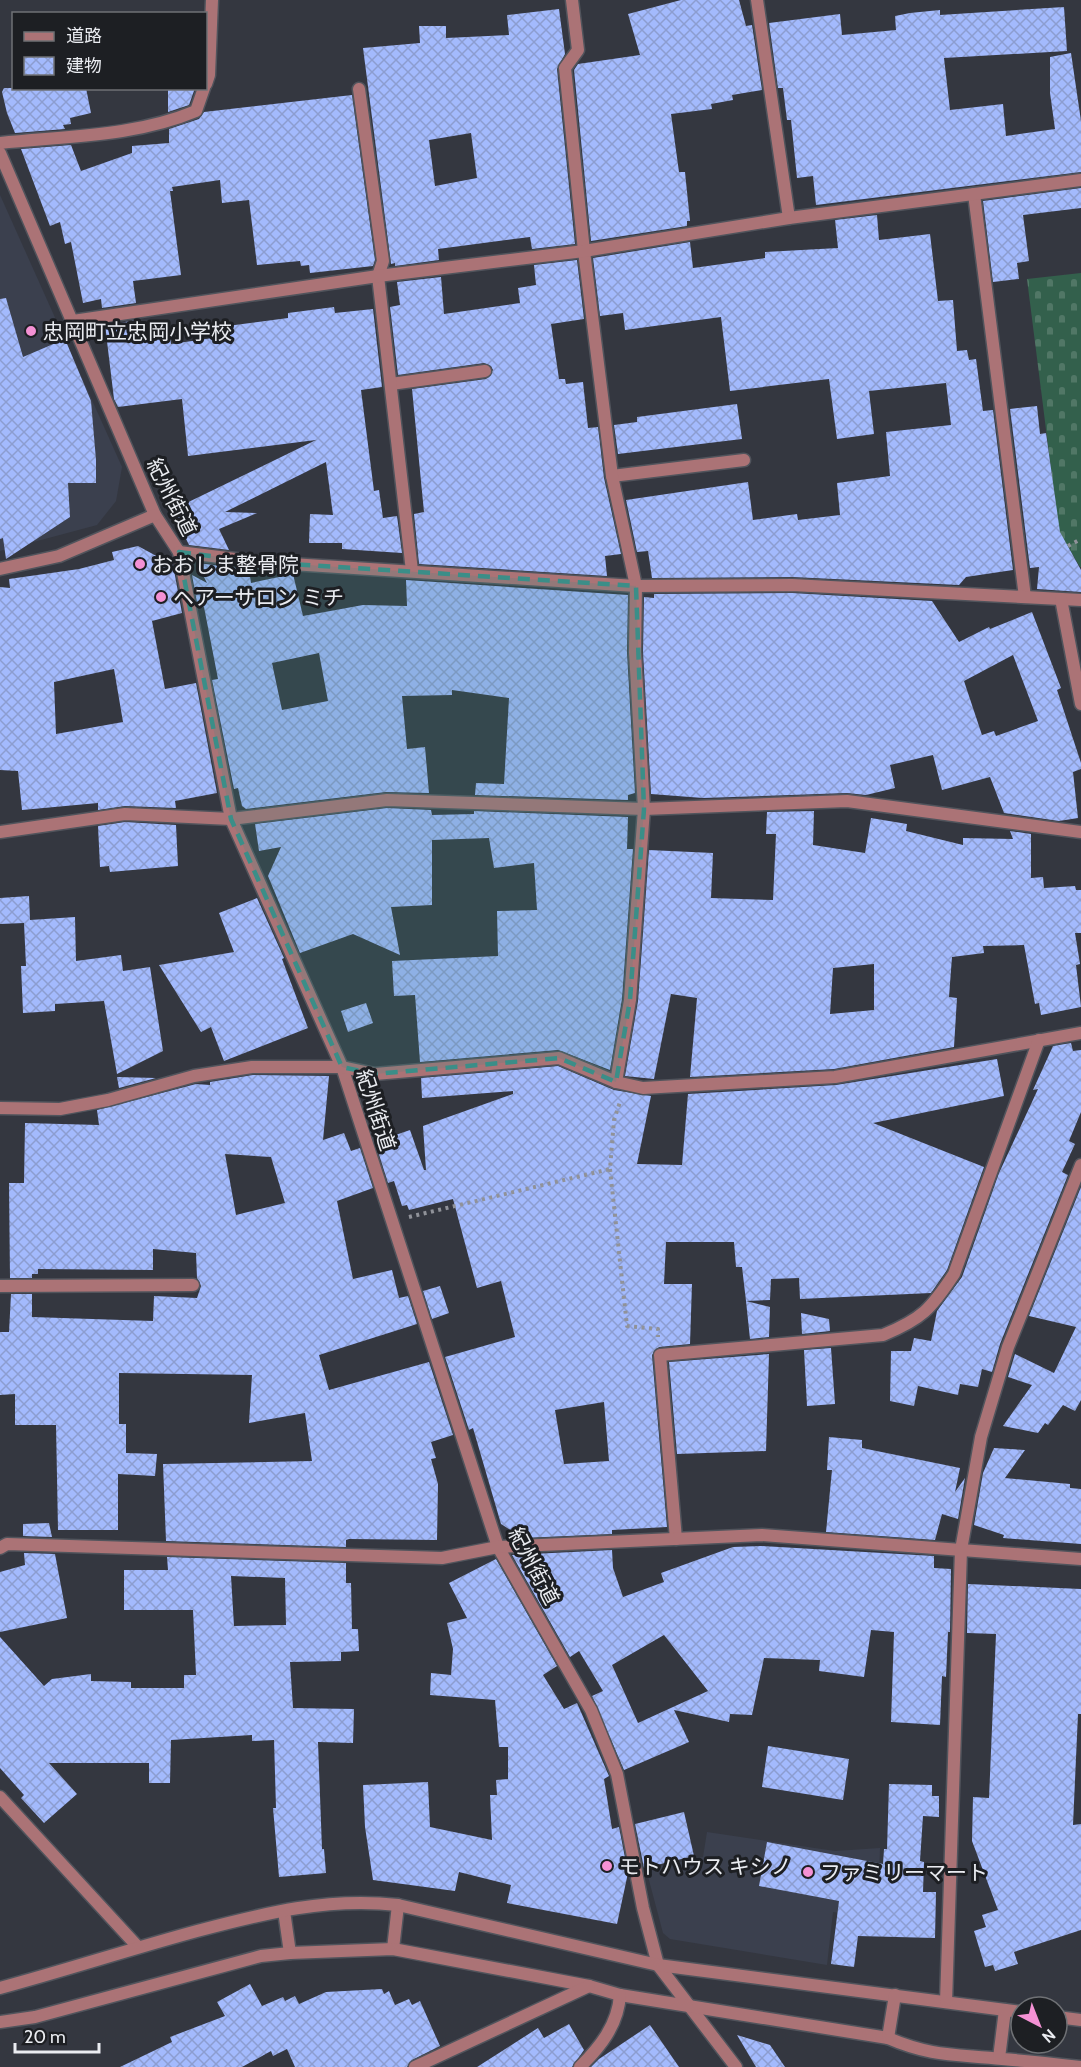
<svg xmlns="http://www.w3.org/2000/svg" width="1081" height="2067" font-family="Cabin,'Noto Sans JP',sans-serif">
<defs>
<pattern id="cemetery-stones" width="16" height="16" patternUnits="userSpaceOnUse" patternTransform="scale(1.5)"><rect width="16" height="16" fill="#33604c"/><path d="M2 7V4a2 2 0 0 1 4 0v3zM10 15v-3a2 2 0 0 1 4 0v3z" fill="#517766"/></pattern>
<pattern id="building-cross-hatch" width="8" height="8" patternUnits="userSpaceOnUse" patternTransform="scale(1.5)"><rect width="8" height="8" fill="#a3bafd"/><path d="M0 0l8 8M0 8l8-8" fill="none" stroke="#8c9dd0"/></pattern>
</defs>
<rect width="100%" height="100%" fill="#343740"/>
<g fill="#3b404e">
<path d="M0 195 122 467 116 501 97 525 0 551Z"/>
<path d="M707 1832 835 1851 880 1848 878 1899 864 1916 833 1912 827 1965 670 1939 663 1933 646 1869 703 1857Z"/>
</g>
<path fill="url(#cemetery-stones)" d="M1081 273V567H1080L1059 532 1027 279Z"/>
<g fill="url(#building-cross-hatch)" fill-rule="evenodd">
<path d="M681 0H739L746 26 752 25 762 90 732 95 733 100 711 104 712 109 671 114 679 172H685L690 221H687V226L591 241 574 70 578 64 640 55 628 14Z"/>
<path d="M1064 7 1067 51 944 58 950 110 1003 104 1006 136 1055 129 1050 93V57L1071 53 1081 121V172L816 205 813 176 797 178 791 120H787L783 88H778L769 23 840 14 842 35 896 30 895 16 910 13 940 10V15Z"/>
<path d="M559 9 565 54 557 69 575 244 532 249 530 237 438 249 439 260 395 266V263L391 264 363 48 420 43 419 26H446V38L509 35 507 15ZM471 133 477 178 435 186 429 140Z"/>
<path d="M4 88H86L91 113 70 118 71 124 63 125 65 129 15 133 7 113 2 92Z"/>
<path d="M168 88H195L189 105 168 112Z"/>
<path d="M352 95 375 260 373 266 310 273 309 265 301 266 300 261 257 265 249 200 222 203 220 180 172 187 173 191H170L181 275 133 281 136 303 102 308 101 299 83 303 71 242 65 244 60 222 50 226 21 149 71 145 81 171 132 153V146L169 143V129L199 119 204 112Z"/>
<path d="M1081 188V208L1023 215 1029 261 1017 263 1019 279 993 282 983 201Z"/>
<path d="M877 215 879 240 930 234 938 301 953 300 957 351 967 350 969 360 976 359 983 411 993 410 1013 570 966 577 959 585 792 577 652 578 648 551 637 552 626 500 748 482 753 520 797 514 798 520 840 515 837 483 890 476 886 432 951 425 946 383 869 391 874 434 837 439 829 379 730 391 721 317 625 330 623 313 600 316 593 258 690 242 693 268 765 258V252L838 248 835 220Z"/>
<path d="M577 260 584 319 551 324 559 379H565L566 384 583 382 588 428 598 427 604 478 621 554 605 556 607 576 419 564 414 514 424 512 412 389 486 379 493 370 491 366 484 363 398 375 390 307 400 305 397 282 441 277 444 314 520 303 518 288 536 285 534 265Z"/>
<path d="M6 298 23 357 65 339 91 401 96 460V483H68L70 517 6 559 3 538 0 539V299Z"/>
<path d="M334 307 335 313 373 309 382 387 361 390 374 491 379 490 383 518 397 516 402 553 342 549V543H309L310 514 333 515 326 462 225 512 257 513 219 529 229 550 189 545 172 510 316 440 188 456 182 399 118 407 114 399 105 325 138 320 141 341 170 337 171 344 213 338 212 328 288 318V313Z"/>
<path d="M737 404 742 439 618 454 614 425 637 422V417Z"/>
<path d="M1037 406 1040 434 1046 433 1060 532 1081 570V592L1037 589 1039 567 1030 568 1010 409Z"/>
<path d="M138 546 173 565 182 613 152 621 165 689 196 683 217 793 175 801 176 808 125 806 98 810V803L22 810 18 771 0 770V587L10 588 9 579 79 569 114 560 112 552ZM114 669 123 722 56 734 54 682Z"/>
<path d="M197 563 238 568 240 572 249 570 251 583 293 574 303 616 363 605 407 606 406 580 628 595 627 652 635 793 628 795V800L475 795 476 783 504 784 509 698 452 690V695L402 696 407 749 425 747 429 793 386 792 246 809 242 806 238 788 234 789 212 680 218 679 204 607 198 608 192 575 207 583ZM319 653 328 701 282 710 272 663Z"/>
<path d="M792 593 932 601 959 642 989 627 990 629 1032 612 1061 688 1057 690 1081 763V769L1073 772 1078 818 1059 821 1004 813 990 777 942 790 933 755 890 765 895 788 866 795 847 793 703 798 651 794 643 652 644 597 654 598V594ZM1013 655 1038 721 996 736 994 731 982 735 964 681Z"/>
<path d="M387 808 431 810 432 815 474 814V811L628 817 627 849H633L622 999 610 1070 558 1050 420 1062 415 995 394 996 392 961 498 956 497 911 537 910 534 863 494 868 489 838 432 840V905L391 907 400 955 353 934 300 953 268 876 281 847 259 851 255 824Z"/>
<path d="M814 811 813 845 865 853 871 818 907 824 906 831 963 845V838L1013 839 1010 831 1031 834V878L1043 877 1044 888 1075 886 1076 890H1081V933H1075L1080 964 1076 965 1081 1007 1041 1015 1039 1003 1035 1004 1024 945 983 946 984 953 952 957 949 997 957 998 954 1047 834 1069 690 1077 697 998 671 994 654 1079 625 1076 638 1001 649 850 713 853 711 898 773 900 776 834H766L767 812ZM874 964V1010L830 1014 833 968Z"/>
<path d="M125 822 176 825 178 866 110 872 109 866 100 867 98 826Z"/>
<path d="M29 896 30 920 75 917 76 961 121 955 123 971 150 967 163 1051 117 1074 104 1001 55 1004V1011L23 1013 21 966H26L24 923 0 924V898Z"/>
<path d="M257 898 284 958 282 959 308 1028 224 1061 211 1027 201 1032 159 965 234 952 219 913Z"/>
<path d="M366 1003 373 1023 348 1032 341 1011Z"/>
<path d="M1071 1043 1073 1051 1081 1050V1112L1069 1141 1075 1144 1062 1172 1068 1175 1000 1344 992 1372 982 1369 978 1387 960 1384 958 1395 918 1386 914 1406 890 1401 891 1351H911L914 1338 931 1341 937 1311 962 1277 999 1173 1038 1089 1033 1090 1053 1046Z"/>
<path d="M997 1059 1004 1096 873 1123 984 1167 947 1270 931 1293 800 1299 799 1278 771 1279 770 1300 746 1301 742 1267H736L734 1242H666L664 1284H692L690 1344 659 1347 652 1355 667 1527 612 1530V1534L523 1538 501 1524 473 1428 469 1430 445 1357 515 1337 501 1281 477 1288 453 1199 409 1210 407 1205 402 1206 394 1181 388 1183 375 1142 410 1130 424 1170H426L423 1126 513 1094V1091L422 1098 421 1078 558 1066 614 1090 651 1096 637 1164 682 1165 688 1094 836 1085ZM604 1402 609 1461 564 1464 555 1410Z"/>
<path d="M253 1075 329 1076 323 1140 344 1133 351 1151 360 1148 373 1188 337 1201 353 1279 392 1270 399 1298 408 1296 417 1324 319 1355 329 1390 429 1362 453 1435 431 1442 436 1458 431 1459 438 1484 437 1540 349 1539 346 1540V1547L166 1541 163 1464 312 1461 305 1413 249 1423 252 1375 119 1373V1424H126V1453L157 1454 155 1476 118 1474V1530H58L56 1425H15V1394L0 1395V1332H9L11 1294H32V1317L153 1321 154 1296 197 1298 201 1286 197 1278 196 1253 153 1249V1270L38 1269V1274H32V1278H10L9 1183H24L25 1123 99 1125 97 1110 196 1084 210 1085V1082ZM225 1154 271 1157 285 1203 236 1215Z"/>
<path d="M117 1077 156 1078 119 1088Z"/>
<path d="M1081 1187V1400L1075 1411 1063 1405 1048 1425 1045 1423 1038 1433 1003 1426 1032 1385 1008 1377 1015 1354 1054 1373 1076 1327 1029 1316Z"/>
<path d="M440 1286 449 1313 432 1319 423 1291Z"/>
<path d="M746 1301 770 1307 769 1337 750 1339Z"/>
<path d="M801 1313 829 1319 830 1331 802 1334Z"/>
<path d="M831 1348 835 1404 807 1406 804 1350Z"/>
<path d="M769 1354 766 1451 677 1454 669 1362Z"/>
<path d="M829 1437 862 1440V1448L960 1468 955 1492 965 1478 958 1519 942 1514 935 1540 826 1532 832 1470H827Z"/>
<path d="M994 1448 1025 1450 1005 1478 1070 1484V1488L1081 1489V1544L1003 1538 1004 1535 974 1525 983 1473Z"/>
<path d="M49 1523 52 1537 23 1536V1524Z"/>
<path d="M761 1546 934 1556V1568L951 1569 950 1632H948L946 1677 942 1676 940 1725 891 1722 894 1632 871 1630 864 1677 819 1671 820 1660 764 1658 752 1715 730 1714 729 1722 674 1710 689 1742 624 1770 592 1696 603 1691 579 1651 570 1657 512 1555 612 1550 613 1568 623 1597 664 1582 661 1573 733 1547ZM664 1635 708 1691 638 1723 612 1665Z"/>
<path d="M24 1553 55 1554 67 1618 0 1632V1572L25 1565Z"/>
<path d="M167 1557 346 1563V1583H351L352 1629H358L359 1651 341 1652V1661L290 1662 293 1708 354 1709 353 1743 318 1742 322 1849H324L326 1873 279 1877 273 1808H276L274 1740 252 1741V1735L171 1740 170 1783H149V1763H49L77 1794 44 1823 21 1798 24 1795 0 1768V1637L44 1686 52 1679 91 1674V1681L131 1682V1688H184V1675H196L193 1610H124V1570H168ZM231 1576 285 1578 286 1625 234 1626Z"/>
<path d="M496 1559 557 1666 543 1675 564 1709 577 1703 609 1776 604 1779 612 1829 619 1827 628 1873 617 1924 507 1903 511 1885 459 1872 455 1891 373 1880 365 1827 363 1785 428 1782 430 1827 492 1840 490 1795H497L496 1780 508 1779V1747H499L495 1700 430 1695 431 1673 451 1675 453 1649 447 1623 467 1618 449 1583Z"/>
<path d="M968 1584 1081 1589V1714H1078L1073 1825 1081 1824V1930L1014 1952 1018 1964 995 1971 993 1965 985 1967 974 1931 986 1927 982 1915 998 1910 972 1841 973 1797 989 1798 996 1634 967 1633Z"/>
<path d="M768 1746 849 1759 843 1800 762 1787Z"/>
<path d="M889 1784 932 1785V1796H939V1817L923 1816 920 1861 924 1862 923 1892H936L935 1938 858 1936 854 1967 831 1964 839 1901 759 1886 767 1842 883 1864 884 1849H887Z"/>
<path d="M684 1812 694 1856 644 1868 635 1824Z"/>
<path d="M250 1984 262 2006 283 1997 285 2001 295 1996 299 2004 326 1992 382 1989 384 1994 389 1991 395 2005 409 1999 412 2005 420 2001 440 2046 412 2060 407 2067H295L287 2049 273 2056 271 2051 242 2067H120L172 2042 170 2037 225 2016 217 2002Z"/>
<path d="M569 2024 584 2050 572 2067H477L538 2028 544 2038Z"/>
<path d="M650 2025 679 2067H591L599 2059Z"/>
<path d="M737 2035 770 2045 785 2067H756Z"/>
</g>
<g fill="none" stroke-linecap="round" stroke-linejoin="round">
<defs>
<g id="lane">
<path d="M391 384 485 371"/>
<path d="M612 476 744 460"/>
<path d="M0 1286 193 1285"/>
</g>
<g id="street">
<path d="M572 0 578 50 565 68 584 251 612 476 636 586 635 652 644 809 630 1000 616 1082"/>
<path d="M757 0 789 218"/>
<path d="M206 84 209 75 212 0"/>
<path d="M359 89 383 261 378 276 412 571"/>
<path d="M0 143C66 136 134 137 196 111L204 88"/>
<path d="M0 153 155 515 179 552 231 819 342 1067 498 1547 591 1710 617 1774 643 1908 658 1965 736 2067"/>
<path d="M974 194 1025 597"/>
<path d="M73 321 378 276 584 251 789 218 1081 180"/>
<path d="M179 552 260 562 636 586 792 585 1081 600"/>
<path d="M0 569 59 556 155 515"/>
<path d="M1061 599 1081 704"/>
<path d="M0 832 125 814 231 819 387 800 644 809 847 801 1081 832"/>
<path d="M0 1108 60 1109 108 1100 194 1076 252 1067H342L375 1074 559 1058 616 1082 643 1088 835 1077 1081 1033"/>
<path d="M676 1539 660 1355 883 1335C922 1319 931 1309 954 1274L1039 1040"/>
<path d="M0 1548 7 1544 442 1558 498 1547 762 1535 1081 1559"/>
<path d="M0 1797 138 1947"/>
<path d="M284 1911 290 1953"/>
<path d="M393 1949 398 1905"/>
<path d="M0 1988C66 1970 131 1949 197 1931 265 1913 328 1897 398 1905L658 1965 1021 2012"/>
<path d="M946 2002 961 1550 981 1437 1008 1347 1081 1165"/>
<path d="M1057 2017 1081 2020"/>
<path d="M0 2022 35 2017 261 1956 290 1953 393 1949 589 1986 620 1995 888 2038C932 2057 956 2054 1002 2059 1028 2061 1055 2064 1081 2067"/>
<path d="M888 2038 895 1995"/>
<path d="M999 2058 1005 2010"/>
<path d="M415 2067 589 1986"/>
<path d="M580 2067C600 2047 618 2025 620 1995"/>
</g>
</defs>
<use href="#lane" stroke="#51545c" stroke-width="15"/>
<use href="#street" stroke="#51545c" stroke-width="15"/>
<g stroke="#909299" stroke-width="4" stroke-dasharray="3 4.5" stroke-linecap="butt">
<path d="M1068 546 1081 539"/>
<path d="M610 1169 627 1326 658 1329V1337"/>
<path d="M409 1217 610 1169 614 1120 620 1102"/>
</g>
<use href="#lane" stroke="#ab7376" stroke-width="12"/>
<use href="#street" stroke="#ab7376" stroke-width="12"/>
</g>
<path fill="#3b8e88" fill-opacity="0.2" stroke="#3b8e88" stroke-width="4.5" stroke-dasharray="12 8" stroke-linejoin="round" d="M179 552 260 562 636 586 644 809 630 1000 616 1082 559 1058 375 1074 342 1067 231 819Z"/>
<g fill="#f491d4" stroke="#1d1f23" stroke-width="2">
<circle cx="31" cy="331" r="6"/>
<circle cx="140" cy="564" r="6"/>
<circle cx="161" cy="597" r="6"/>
<circle cx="607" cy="1866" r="6"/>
<circle cx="808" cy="1872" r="6"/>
</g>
<g text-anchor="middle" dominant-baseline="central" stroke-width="6" stroke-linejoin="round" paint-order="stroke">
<g font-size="21" fill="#eaecf1" stroke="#1d1f23" text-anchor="start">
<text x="43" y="331">忠岡町立忠岡小学校</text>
<text x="152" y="564">おおしま整骨院</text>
<text x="173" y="597">ヘアーサロン ミチ</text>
<text x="619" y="1866">モトハウス キシノ</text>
<text x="820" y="1872">ファミリーマート</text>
</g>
<g font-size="21" fill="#eaecf1" stroke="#1d1f23">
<text transform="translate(172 497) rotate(63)">紀州街道</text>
<text transform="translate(376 1110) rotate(72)">紀州街道</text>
<text transform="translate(534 1566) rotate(62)">紀州街道</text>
</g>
</g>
<rect x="12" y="12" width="195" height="78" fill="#1d1f23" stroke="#6f7175" stroke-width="1.5"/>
<rect x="24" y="32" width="30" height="9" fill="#ab7376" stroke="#6f7175" stroke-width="1.5"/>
<text x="66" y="42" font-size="18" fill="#eaecf1">道路</text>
<rect x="24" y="57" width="30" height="18" fill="url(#building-cross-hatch)" stroke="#6f7175" stroke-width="1.5"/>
<text x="66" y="72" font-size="18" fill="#eaecf1">建物</text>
<g transform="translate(1039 2025) rotate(138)"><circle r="28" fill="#1d1f23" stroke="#6f7175" stroke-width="1.5"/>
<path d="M0-4.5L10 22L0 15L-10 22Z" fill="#f491d4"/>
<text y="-9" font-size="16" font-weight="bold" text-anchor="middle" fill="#eaecf1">N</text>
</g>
<path d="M15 2043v9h84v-9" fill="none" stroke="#eaecf1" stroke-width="3"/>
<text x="24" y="2043" font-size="18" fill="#eaecf1" stroke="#1d1f23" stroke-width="4.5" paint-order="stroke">20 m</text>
</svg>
